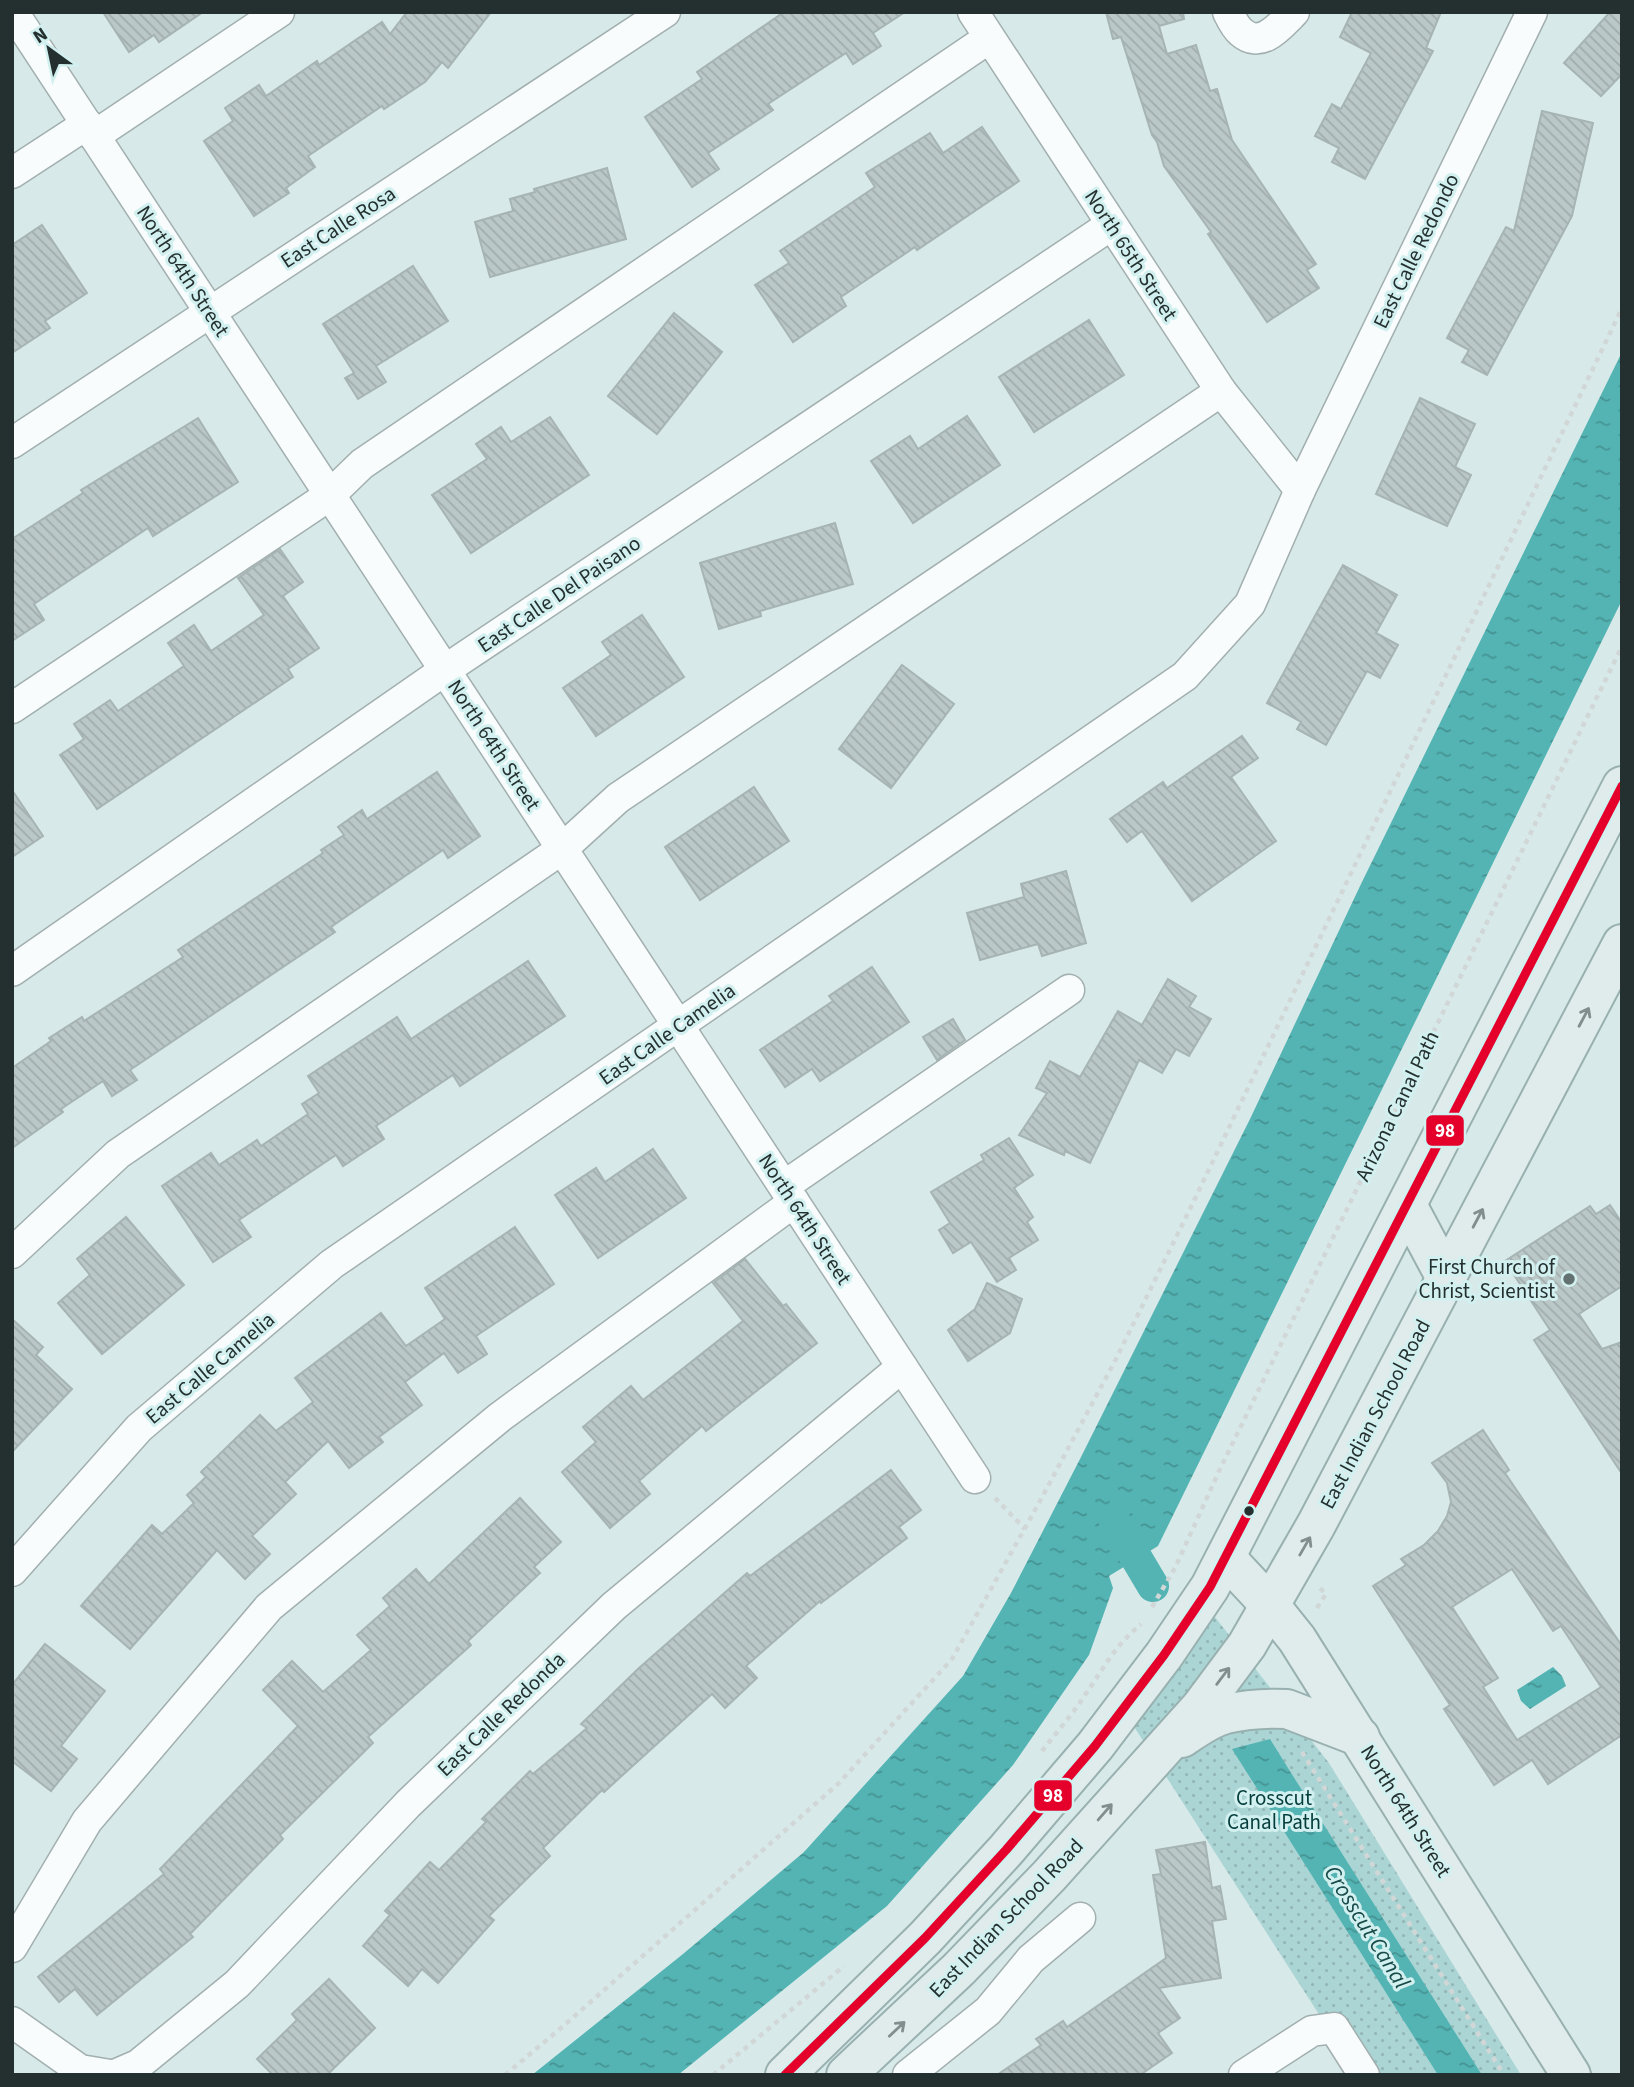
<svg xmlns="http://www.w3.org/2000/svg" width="1634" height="2087" font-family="'Source Sans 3',sans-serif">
<defs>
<pattern id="park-dots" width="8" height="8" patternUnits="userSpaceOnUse" patternTransform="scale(1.75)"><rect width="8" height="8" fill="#abd5d4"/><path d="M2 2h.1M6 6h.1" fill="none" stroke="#93b7b6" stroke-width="1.8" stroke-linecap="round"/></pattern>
<pattern id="water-ripples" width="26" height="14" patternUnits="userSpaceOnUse" patternTransform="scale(1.75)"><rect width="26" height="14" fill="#53b4b3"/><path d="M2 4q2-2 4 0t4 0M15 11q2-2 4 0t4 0" fill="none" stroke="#459392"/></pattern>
<pattern id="building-back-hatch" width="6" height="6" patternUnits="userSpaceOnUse" patternTransform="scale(1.75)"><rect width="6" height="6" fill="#bbc8c8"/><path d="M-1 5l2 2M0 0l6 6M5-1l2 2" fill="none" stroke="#a1acac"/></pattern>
</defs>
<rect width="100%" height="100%" fill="#d8e9e9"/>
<path fill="url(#park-dots)" d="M1190 1585 1329 1763 1521 2075H1358L1113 1694Z"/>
<g fill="url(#water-ripples)">
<path d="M1622 352V600L1158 1546 1109 1576 1113 1588 1089 1655 1013 1765 887 1906 678 2075H532L683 1954 804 1852 963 1676 1011 1593 1080 1459 1250 1119 1361 884Z"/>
<path d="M1553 1667 1562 1676 1566 1686 1530 1709 1521 1701 1517 1690Z"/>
<path d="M1270 1739 1293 1776 1482 2075H1438L1232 1749Z"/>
</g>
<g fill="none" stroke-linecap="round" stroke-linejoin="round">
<path stroke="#53b4b3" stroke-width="32" d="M1115 1522 1153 1586"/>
</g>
<g fill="url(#building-back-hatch)" stroke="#a6b4b3" stroke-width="2" fill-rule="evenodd">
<path d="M103 12H203L159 42 154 35 129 52Z"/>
<path d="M407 12H491L448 68 442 62 425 82 384 109 382 106 308 156 315 167 286 188 289 193 254 216 204 141 233 121 225 108 259 85 266 96 317 61 319 65 382 22 390 34Z"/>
<path d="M784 12H905L873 33 881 46 853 64 846 53 768 104 773 110 708 153 719 169 692 187 645 117 702 79 697 72Z"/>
<path d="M1106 12H1183L1184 19 1159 26 1167 54 1196 45 1210 91 1217 89 1232 140 1316 264 1307 270 1319 288 1267 322 1208 234 1211 232 1164 166 1157 142 1152 135 1121 37 1113 39Z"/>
<path d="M1352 12H1441L1426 48 1433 51 1365 179 1332 162 1339 148 1315 136 1332 104 1341 109 1371 53 1340 37Z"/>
<path d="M1610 12H1622V74L1601 96 1564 63Z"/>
<path d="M1542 111 1593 123 1572 216 1487 375 1462 362 1469 350 1447 338 1506 227 1514 231Z"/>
<path d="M982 127 1019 181 917 250 915 247 841 297 846 306 793 342 755 285 789 263 780 251 875 187 866 173 930 133 943 153Z"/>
<path d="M607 168 626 239 490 277 475 222 513 211 510 199 535 192 534 189Z"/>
<path d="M42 225 87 293 45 321 50 328 12 353V245Z"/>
<path d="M413 266 448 321 376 366 386 382 358 399 345 378 354 373 323 324Z"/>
<path d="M674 313 722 352 657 434 608 396Z"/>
<path d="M1089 320 1124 375 1034 432 999 377Z"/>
<path d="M1420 398 1475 424 1455 467 1471 475 1447 526 1376 494Z"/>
<path d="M967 416 1000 465 913 523 871 461 910 436 918 449Z"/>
<path d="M550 417 589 475 471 553 432 495 487 459 476 444 501 427 511 442Z"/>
<path d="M198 418 238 482 153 536 148 528 34 604 44 620 12 641V539L83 493 81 490Z"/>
<path d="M835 523 853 584 760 611 761 616 719 629 700 563Z"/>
<path d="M280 549 303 582 283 596 319 648 288 669 293 677 97 809 60 755 84 739 74 724 110 700 118 711 184 666 168 643 194 625 211 651 264 615 238 578Z"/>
<path d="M1343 565 1397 595 1376 633 1398 645 1380 678 1367 671 1326 745 1297 729 1301 722 1267 703Z"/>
<path d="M642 615 684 677 596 736 563 688 611 655 602 642Z"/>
<path d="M902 665 954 704 891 788 839 749Z"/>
<path d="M1242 736 1258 758 1231 777 1276 841 1192 901 1142 831 1127 842 1110 819 1163 782 1167 788Z"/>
<path d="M437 772 480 836 448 858 443 850 331 927 335 932 130 1070 137 1080 112 1096 103 1081 61 1109 63 1112 12 1148V1068L51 1041 49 1038 82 1017 84 1021 183 957 178 950 323 853 321 850 344 835 338 827 362 810 367 819Z"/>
<path d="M754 787 789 841 700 900 665 847Z"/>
<path d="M12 790 43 836 12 857Z"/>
<path d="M1066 871 1086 943 1042 956 1038 944 980 960 967 913 1024 897 1021 884Z"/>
<path d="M528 961 565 1016 460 1086 453 1075 376 1126 384 1139 343 1166 336 1155 239 1220 251 1237 213 1262 162 1186 211 1153 219 1165 257 1140 261 1146 308 1114 302 1104 319 1093 308 1076 397 1017 411 1039Z"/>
<path d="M872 967 909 1022 820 1081 812 1069 785 1087 760 1050 833 1001 829 996Z"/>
<path d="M1168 979 1196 996 1189 1007 1211 1019 1189 1056 1176 1049 1162 1073 1139 1060 1090 1163 1065 1151 1064 1155 1019 1135 1047 1093 1036 1088 1050 1061 1080 1077 1118 1011 1142 1025Z"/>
<path d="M953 1019 965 1040 937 1060 923 1037Z"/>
<path d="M1009 1138 1033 1175 1014 1188 1033 1217 1027 1222 1038 1240 1009 1258 1016 1270 997 1282 971 1242 953 1253 939 1230 950 1223 931 1192 984 1160 981 1155Z"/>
<path d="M653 1149 686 1198 598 1258 555 1195 596 1168 605 1182Z"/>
<path d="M1610 1205 1622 1223V1286L1579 1314 1602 1349 1622 1342V1474L1534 1340 1550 1330 1505 1261 1590 1206 1596 1214Z"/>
<path d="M126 1217 184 1285 102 1354 58 1303 90 1275 77 1259Z"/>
<path d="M515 1227 554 1284 476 1336 487 1354 458 1373 444 1353 405 1382 422 1405 379 1437 383 1442 349 1468 328 1441 285 1482 296 1494 252 1536 270 1554 245 1579 217 1550 130 1649 81 1606 152 1525 162 1534 194 1503 187 1495 206 1477 201 1472 260 1415 276 1431 313 1402 295 1378 381 1313 406 1346 445 1319 425 1288Z"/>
<path d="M745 1259 783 1306 786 1304 817 1343 706 1431 702 1426 639 1481 650 1494 610 1528 562 1472 596 1442 583 1427 631 1386 643 1400 743 1321 713 1283Z"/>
<path d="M987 1283 1022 1299 1010 1333 968 1361 948 1330 975 1309Z"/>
<path d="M12 1319 43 1347 36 1355 72 1389 12 1452Z"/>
<path d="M1483 1430 1509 1470 1505 1473 1622 1646V1735L1548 1784 1532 1760 1494 1785 1444 1709 1450 1705 1373 1586 1406 1565 1401 1559 1424 1545 1438 1531 1447 1516 1451 1502 1447 1483 1432 1463ZM1512 1569 1553 1631 1561 1626 1601 1687 1517 1740 1483 1687 1498 1678 1452 1607Z"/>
<path d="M891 1470 921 1510 899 1527 907 1538 821 1603 820 1601 746 1666 757 1678 725 1708 712 1694 604 1792 602 1790 543 1848 550 1856 489 1916 494 1920 438 1983 422 1969 408 1986 363 1946 390 1915 385 1911 430 1862 439 1870 486 1822 482 1819 530 1771 533 1774 587 1728 581 1724 639 1668 747 1573 750 1576Z"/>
<path d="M520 1498 561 1542 534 1567 540 1573 468 1641 471 1645 368 1737 373 1743 280 1835 283 1839 190 1934 193 1937 97 2015 75 1989 59 2002 38 1977 164 1874 160 1869 298 1726 263 1690 292 1661 323 1692 371 1650 357 1635 390 1606 383 1598 416 1569 429 1584Z"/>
<path d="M45 1644 105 1691 61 1746 77 1759 51 1791 12 1761V1685Z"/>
<path d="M1205 1842 1212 1888 1220 1886 1226 1919 1212 1921 1221 1978 1159 1988 1180 2018 1158 2033 1172 2053 1140 2075H997L1041 2045 1036 2039 1063 2021 1067 2027 1166 1958 1153 1875 1161 1874 1156 1850Z"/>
<path d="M329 1979 375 2028 327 2075H273L257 2059 297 2020 292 2014Z"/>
</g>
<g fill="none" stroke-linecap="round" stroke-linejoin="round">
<defs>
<g id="minor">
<path d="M13 12 975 1478"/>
<path d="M973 12 1221 391 1300 490"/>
<path d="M1228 12C1231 18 1235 27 1241 32 1261 50 1280 26 1294 12"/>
<path d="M94 136 279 12"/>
<path d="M12 173 87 124"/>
<path d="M12 443 665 12"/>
<path d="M12 708 330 495 362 464 989 38"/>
<path d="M12 971 445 670 1111 225"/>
<path d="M784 1186 1069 990"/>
<path d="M12 1253 118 1154 562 849 618 798 1221 391"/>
<path d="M12 1571 139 1428 332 1264 1185 676 1250 604 1300 490 1532 12"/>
<path d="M12 1947 87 1821 269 1607 500 1417 794 1202"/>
<path d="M12 2022 80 2070 110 2075"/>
<path d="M115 2075 138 2065 237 1984 408 1804 614 1606 902 1367"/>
<path d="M908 2075 988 2011 1031 1959 1080 1918"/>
<path d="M1244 2075 1312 2031 1334 2028 1364 2075"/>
</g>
<g id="major">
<path d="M1407 1205 1446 1278"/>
<path d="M1226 1558 1269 1604 1297 1639 1571 2075"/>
<path d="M1182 1738C1195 1729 1210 1718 1226 1714 1244 1710 1268 1708 1287 1709L1360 1737"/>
<path d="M785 2075 925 1938 1006 1850 1095 1746 1164 1655 1210 1587 1622 786"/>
<path d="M846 2075 959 1969 1049 1876 1200 1708 1247 1645 1316 1525 1622 944"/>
</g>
</defs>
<use href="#minor" stroke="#a2afaf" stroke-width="33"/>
<use href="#major" stroke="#98b1b0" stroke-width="42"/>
<g stroke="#d1d6d6" stroke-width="4.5" stroke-dasharray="5 5" stroke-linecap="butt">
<path d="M995 1498 1025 1529"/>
<path d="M1152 1607 1175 1568 1220 1469 1622 646"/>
<path d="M1317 1608 1326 1594 1319 1587"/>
<path d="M1042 1751C1056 1733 1072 1715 1085 1695 1105 1666 1114 1647 1141 1624"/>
<path d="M1302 1752 1504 2075"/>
<path d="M505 2075 561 2028 839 1783 952 1659 1040 1501 1116 1359 1189 1211 1622 308"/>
<path d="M713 2075 844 1966"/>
</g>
<use href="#minor" stroke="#f9fcfc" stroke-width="30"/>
<use href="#major" stroke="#e0ecec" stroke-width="38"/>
<defs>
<path id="bus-1" d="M785 2075 925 1938 1006 1850 1095 1746 1164 1655 1210 1587 1622 786"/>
</defs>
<use href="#bus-1" stroke="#d1f0ef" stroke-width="14"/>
<use href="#bus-1" stroke="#e4002b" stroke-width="9"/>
</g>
<defs><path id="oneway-shaft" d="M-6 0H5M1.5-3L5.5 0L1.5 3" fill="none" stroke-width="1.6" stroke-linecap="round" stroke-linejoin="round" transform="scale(1.75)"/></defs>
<g stroke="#828e8e">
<use href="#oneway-shaft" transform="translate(1584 1017) rotate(-62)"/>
<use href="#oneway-shaft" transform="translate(1478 1218) rotate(-62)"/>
<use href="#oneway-shaft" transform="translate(1305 1546) rotate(-60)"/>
<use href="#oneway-shaft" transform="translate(1223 1676) rotate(-53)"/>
<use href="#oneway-shaft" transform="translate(1105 1812) rotate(-49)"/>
<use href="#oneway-shaft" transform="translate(897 2029) rotate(-43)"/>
</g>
<circle fill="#637170" stroke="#d1f0ef" stroke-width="2.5" cx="1569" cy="1279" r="7"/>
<circle fill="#24302f" stroke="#d1f0ef" stroke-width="2.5" cx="1249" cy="1511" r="6"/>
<g text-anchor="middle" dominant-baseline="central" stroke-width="6" stroke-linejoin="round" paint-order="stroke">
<g font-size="21" fill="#24302f" stroke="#d1f0ef">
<text transform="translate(338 227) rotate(-33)">East Calle Rosa</text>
<text transform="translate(1416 251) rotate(-64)">East Calle Redondo</text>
<text transform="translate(1131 255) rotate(57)">North 65th Street</text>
<text transform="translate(183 271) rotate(57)">North 64th Street</text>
<text transform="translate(559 594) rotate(-34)">East Calle Del Paisano</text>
<text transform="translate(494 745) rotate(57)">North 64th Street</text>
<text transform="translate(667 1034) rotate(-35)">East Calle Camelia</text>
<text transform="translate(1397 1106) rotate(-64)">Arizona Canal Path</text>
<text transform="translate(805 1219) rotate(57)">North 64th Street</text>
<text transform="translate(210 1368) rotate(-40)">East Calle Camelia</text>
<text transform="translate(1375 1414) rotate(-62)">East Indian School Road</text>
<text transform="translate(501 1714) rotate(-44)">East Calle Redonda</text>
<text transform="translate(1406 1811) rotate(58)">North 64th Street</text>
<text transform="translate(1006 1918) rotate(-46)">East Indian School Road</text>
</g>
<g font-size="21" fill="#24302f" stroke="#d1f0ef" text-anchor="end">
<text x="1555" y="1267">First Church of<tspan x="1555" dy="24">Christ, Scientist</tspan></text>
</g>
<g font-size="21" fill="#033c3b" stroke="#d1f0ef">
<text x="1274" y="1798">Crosscut<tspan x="1274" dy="24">Canal Path</tspan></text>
</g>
<g font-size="23" font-style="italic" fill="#184b4a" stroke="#d1f0ef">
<text transform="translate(1367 1927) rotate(58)">Crosscut Canal</text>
</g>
</g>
<g stroke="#d1f0ef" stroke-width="2.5">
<rect x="1425" y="1114" width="40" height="33" rx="7" fill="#e4002b"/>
<rect x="1033" y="1779" width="40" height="33" rx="7" fill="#e4002b"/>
</g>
<g font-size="19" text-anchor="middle" font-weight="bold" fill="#fff">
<text x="1445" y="1137">98</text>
<text x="1053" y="1802">98</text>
</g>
<rect width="1634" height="2087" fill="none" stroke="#24302f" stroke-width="28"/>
<g transform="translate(49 49) rotate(327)" stroke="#d1f0ef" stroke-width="5" paint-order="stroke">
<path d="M0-5L12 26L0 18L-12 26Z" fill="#24302f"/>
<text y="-10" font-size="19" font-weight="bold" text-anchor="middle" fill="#24302f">N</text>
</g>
</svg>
